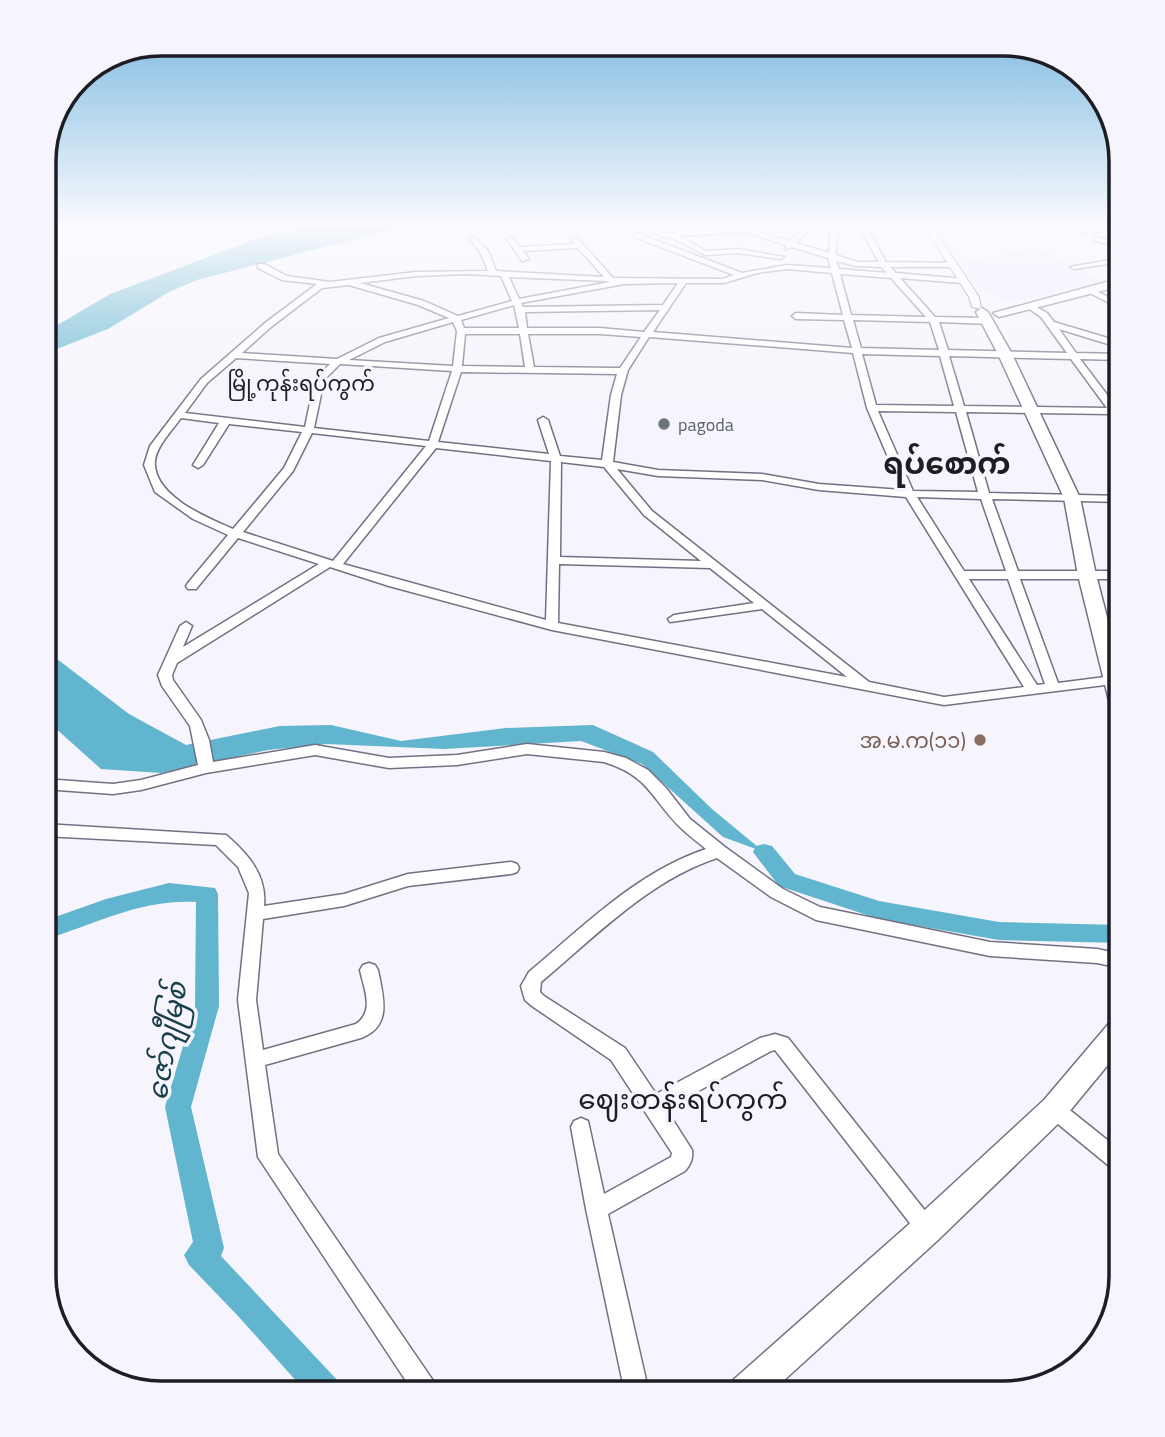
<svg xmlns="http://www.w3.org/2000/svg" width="1165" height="1437" font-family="'Titillium Web','Noto Sans Myanmar',sans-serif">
<rect width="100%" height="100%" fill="#f6f4fc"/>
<path fill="#ede8fe" d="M1036 248 1103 282 1004 303 964 277 957 264Z"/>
<g fill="#61b5ce">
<path d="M323 226H405L197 280 169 292 108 329 44 354V333L110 294 269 234Z"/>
<path d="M44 649 129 714 186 745 280 726 331 725 401 741 506 728 593 725 653 752 712 809 764 852 723 837 642 764 581 741 444 749 327 744 268 750 161 773 101 769 44 718Z"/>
</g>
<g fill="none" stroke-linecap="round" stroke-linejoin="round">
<g fill="#61b5ce" fill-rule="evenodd">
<path d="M764 844 772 846 795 874 879 901 999 922 1121 925V943L999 940 879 919 779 886 753 852 756 846Z"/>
<path d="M169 883 215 888 218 894 219 1006 191 1107 224 1248 221 1256 339 1382 344 1393H307L238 1316 189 1265 184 1255 193 1242 165 1107 195 1006 196 902C141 899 95 924 44 940V921L106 899Z"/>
</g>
<defs>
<g id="minor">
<path d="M639 226H648L668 234 689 230H736L727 226H737L790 241 807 226H814L796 243 829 253 831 226H838L836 255 857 262H879L859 226H866L886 262 955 263V267H890L896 273 964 279V283H961L900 278 935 317 989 318 993 321 989 324 939 322 948 350 1067 353 1041 317 1028 308V304H1031L1047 313 1054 322 1121 342V348L1059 329 1076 353 1121 354V360L1080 359 1117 408H1121V424L1118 423 1111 414 966 412 989 493 1121 496V502L992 499 1018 571H1121V579H1020L1058 683 1121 675V683L944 705 552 630 389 586 330 567 177 663 172 675 173 680 201 720 209 740 213 762 315 745 389 758 457 755 527 744 604 752 626 758 648 770 666 788 690 819 725 847 783 889 820 907 990 942 1097 949 1121 954V968L1097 963 990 956 816 920 771 897 717 858C648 881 596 936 541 982L540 992 544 996 625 1048 656 1094 760 1038 775 1034 788 1038 934 1222 938 1229 934 1236 927 1239 920 1236 775 1050 771 1051 666 1109 692 1150C693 1159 691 1164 685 1171L608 1214 649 1393H625L586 1209 571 1127 574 1121 581 1118 588 1121 604 1194 671 1157 672 1153 611 1060 532 1006 525 1000 521 986 529 972C584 926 637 872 706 849 698 842 689 836 681 828 651 799 650 776 604 762L527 754 457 765 389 768 315 755 206 773 141 790 113 794 44 789V779L113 784 141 780 198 765 190 726 162 686 158 675 180 626 186 622 192 626 183 647 319 564 238 538 196 589H188L186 586 188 583 228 535 193 519 155 492 144 465 150 446 201 379 265 323 317 284 282 280 258 268V264H264L287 276 330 282 416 272 488 271 480 252 469 238 473 236 488 251 496 271 604 277 578 248 523 251 529 259 522 261 507 239 511 237 520 247 574 244 572 239H578L613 278 723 279 734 275 634 237V233H637L742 273 787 265 831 268 828 258 792 247 785 249 786 245 744 232 679 236 706 251 738 249 784 257 780 259 738 253 705 255 671 237 665 238ZM836 261 856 266 881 267 887 273 839 269ZM787 269 832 273 843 315 796 313 792 316 796 319 844 320 852 348 653 332 686 283H724L757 273ZM466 274 501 276 512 301 458 316 424 301 360 283 416 276ZM840 274 891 278 926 317 851 315ZM509 277 605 281 610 282 519 299ZM678 283 663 305 523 307 521 303 624 284ZM349 285 418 305 449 318 379 338 337 359 242 353 271 327 322 288ZM514 305 519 328H464L461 320ZM660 310 644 332 600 328H527L525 312ZM853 320 930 322 939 350 861 348ZM453 322 457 331 453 366 349 360 385 342ZM465 334H520L525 367 462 366ZM528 334H600L641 337 620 368 534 367ZM649 337 853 353 867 408 902 490 819 484 762 474 658 470 613 462 621 395 628 370ZM862 354 940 356 954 406 876 405ZM949 356 1071 359 1107 408 964 406ZM236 358 330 364 315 379 305 427 185 413 207 383ZM340 364 452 371 429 441 314 428 324 380ZM461 372 617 374 611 395 602 460 560 456 548 420 543 417 538 420 549 454 438 442ZM878 411 956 412 978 492 913 491ZM181 418 219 423 193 465 198 468 203 465 229 424 302 432 284 468 233 529C208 518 158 498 155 466 153 449 172 431 181 418ZM312 433 426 446 333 561 243 532 293 471ZM436 448 551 461 546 620 343 564ZM561 462 604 467 644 515 701 561 560 557ZM617 469 658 476 762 480 819 490 906 497 1024 687 944 697 869 682 652 511ZM917 497 981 499 1006 571H964ZM559 564 710 568 754 603 674 615 668 619 670 622 762 609 847 677 558 623ZM969 579H1008L1045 684 1037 685Z"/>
<path d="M924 226 1100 228 1104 230 1100 232 928 228Z"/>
<path d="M1094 236 1121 245V249L1094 240Z"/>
<path d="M1121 258V262L1074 269 1070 267Z"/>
<path d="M1091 288 1121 304V309L1088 292 1087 290Z"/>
<path d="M44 824 226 835C248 854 267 875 264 906L344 894 408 874 511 862 517 864 519 868 517 872 511 874 408 886 344 906 263 919 256 1000 263 1050 356 1024C375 1011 364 989 360 970L363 965 369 963 375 965 378 970C383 996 393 1026 361 1038L265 1065 278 1154 436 1385 440 1393H414L258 1157 238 1000 249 893 238 867 216 845 44 836Z"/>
<path d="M1054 1100 1061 1103 1121 1151V1172L1114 1170 1047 1115 1044 1109 1047 1103Z"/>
</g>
<path id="major" d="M924 226H932L979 297 981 309 972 307 969 297Z"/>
<g id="highway">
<path d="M1121 278V286L999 317 993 313Z"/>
<path d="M982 308 988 312 1012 354 1080 498 1096 575 1121 671V716L1114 714 1111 709 1078 575 1064 498 998 354 976 312Z"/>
<path d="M1121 1017V1049L1064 1118 938 1240 770 1393H727L732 1381 916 1218 1044 1100 1111 1021Z"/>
</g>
</defs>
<use href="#minor" stroke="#747083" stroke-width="3"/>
<use href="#major" stroke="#747083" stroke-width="2"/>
<use href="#highway" stroke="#747083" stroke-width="3"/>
<use href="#minor" fill="#fff" fill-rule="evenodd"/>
<use href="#major" fill="#fff" fill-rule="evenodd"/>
<use href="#highway" fill="#fff" fill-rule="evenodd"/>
</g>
<linearGradient id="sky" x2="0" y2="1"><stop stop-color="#72b4de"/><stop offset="0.53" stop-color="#fbfafe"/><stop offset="1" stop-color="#fbfafe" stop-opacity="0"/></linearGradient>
<rect width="1165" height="427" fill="url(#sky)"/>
<circle fill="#6b7280" stroke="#f6f4fc" stroke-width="2.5" cx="664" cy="424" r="7"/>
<circle fill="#8d6e63" stroke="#f6f4fc" stroke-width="2.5" cx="980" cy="740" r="7"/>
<g text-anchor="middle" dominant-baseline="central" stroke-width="7" stroke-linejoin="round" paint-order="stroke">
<g font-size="18" fill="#5b616d" stroke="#f6f4fc" text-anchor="start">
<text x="678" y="424">pagoda</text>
</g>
<g font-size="21" fill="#1e1d24" stroke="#f6f4fc">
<text x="301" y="383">မြို့ကုန်းရပ်ကွက်</text>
</g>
<g font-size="21" fill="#785e54" stroke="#f6f4fc" text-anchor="end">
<text x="966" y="740">အ.မ.က(၁၁)</text>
</g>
<g font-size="28" font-style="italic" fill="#173e49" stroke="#f6f4fc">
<text transform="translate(166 1041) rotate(-80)">ဇော်ဂျီမြစ်</text>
</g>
<g font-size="28" fill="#1e1d24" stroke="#f6f4fc">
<text x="683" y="1098">ဈေးတန်းရပ်ကွက်</text>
</g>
<g font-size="30" font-weight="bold" fill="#1e1d24" stroke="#f6f4fc">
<text x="947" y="463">ရပ်စောက်</text>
</g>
</g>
<path d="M0 0H1165V1437H0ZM161 56H1004A105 105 0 0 1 1109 161V1276A105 105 0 0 1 1004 1381H161A105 105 0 0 1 56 1276V161A105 105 0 0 1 161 56Z" fill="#f6f4fc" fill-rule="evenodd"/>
<path fill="none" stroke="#1e1d24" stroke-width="3.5" d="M161 56H1004A105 105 0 0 1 1109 161V1276A105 105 0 0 1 1004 1381H161A105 105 0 0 1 56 1276V161A105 105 0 0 1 161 56Z"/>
</svg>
